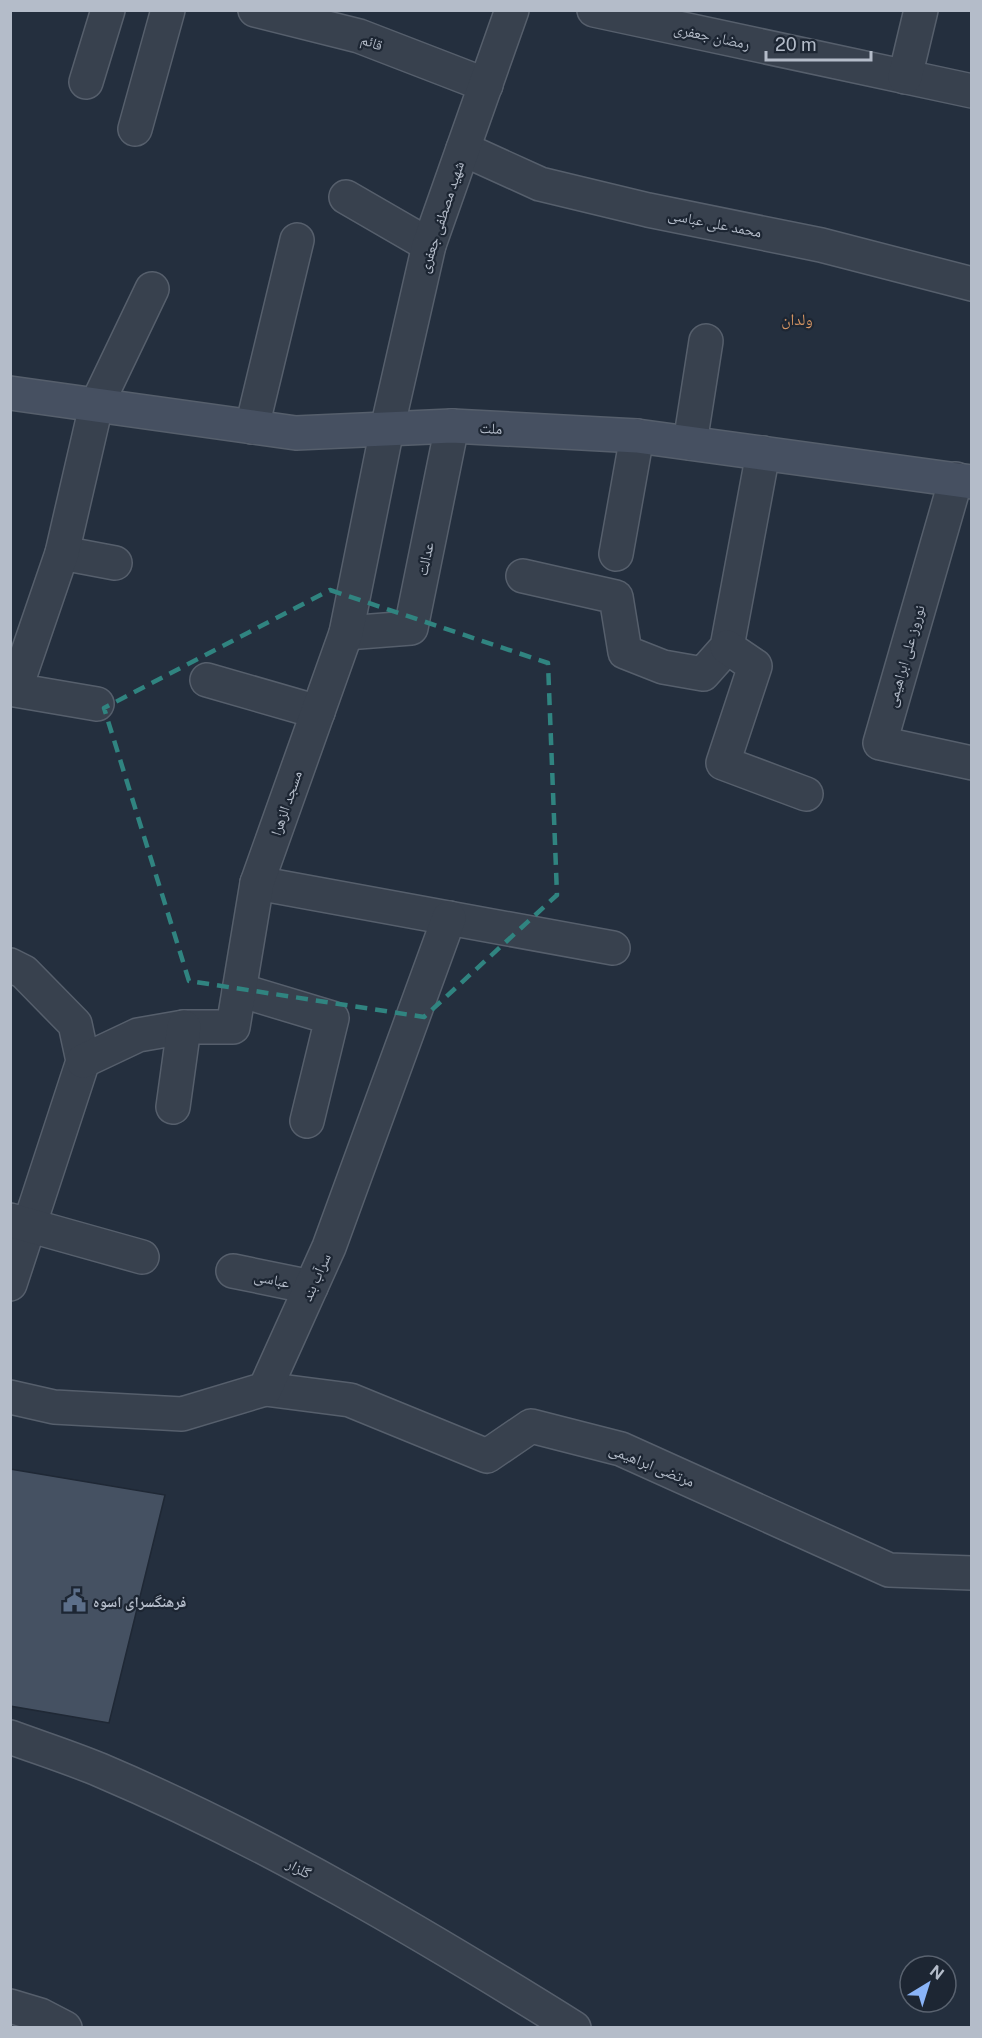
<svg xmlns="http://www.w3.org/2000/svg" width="982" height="2038" font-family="'Public Sans','Noto Naskh Arabic',sans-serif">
<rect width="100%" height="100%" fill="#242f3e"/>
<path fill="#455162" stroke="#1f2835" stroke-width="1.5" d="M10 1469 165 1495 109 1723 10 1706Z"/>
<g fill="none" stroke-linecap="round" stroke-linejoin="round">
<defs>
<g id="street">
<path d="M255 10 359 36 486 85"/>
<path d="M594 10 972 91"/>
<path d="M905 77 921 10"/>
<path d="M86 82 108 10"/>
<path d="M135 129 168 10"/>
<path d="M463 149 540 184 648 210 821 245 972 284"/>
<path d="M346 197 429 245"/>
<path d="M252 427 297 240"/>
<path d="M690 443 706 341"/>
<path d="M956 479 880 743 972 763"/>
<path d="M62 553 115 563"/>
<path d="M616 554 637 436"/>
<path d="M523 576 616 597 625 652 663 667 703 674 727 647 763 453"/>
<path d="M346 633 411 628 452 426"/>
<path d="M727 647 755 666 723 763 806 794"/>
<path d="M207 680 318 712"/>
<path d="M97 704 15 690 62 553 96 406 152 289"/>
<path d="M257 883 613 948"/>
<path d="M10 965 24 972 75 1024 83 1061 10 1284"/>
<path d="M239 990 332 1018 307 1121"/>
<path d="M83 1061 138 1035 184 1027H233L257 883 346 633 387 429 429 245 512 10"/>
<path d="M173 1107 184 1027"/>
<path d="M10 1220 142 1257"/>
<path d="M233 1271 311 1287"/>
<path d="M265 1389 350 1400 487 1456 531 1426 621 1449 889 1570 972 1573"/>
<path d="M10 1397 54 1407 182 1414 265 1389 329 1247 449 918"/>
<path d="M10 1737C40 1748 71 1758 100 1770 265 1840 422 1933 574 2028"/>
<path d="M10 2006 40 2015 65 2028"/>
</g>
<path id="secondary" d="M10 393 296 433 452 426 637 436 972 482"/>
</defs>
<use href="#street" stroke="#565f6c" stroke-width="36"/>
<use href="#secondary" stroke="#565f6c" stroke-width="36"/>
<use href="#street" stroke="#38414e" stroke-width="33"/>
<use href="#secondary" stroke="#465061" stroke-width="33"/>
</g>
<path fill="none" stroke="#308480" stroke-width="4.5" stroke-dasharray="12 8" stroke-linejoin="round" d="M330 590 548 663 557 895 424 1017 189 981 104 708Z"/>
<defs>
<symbol id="civic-bare" viewBox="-9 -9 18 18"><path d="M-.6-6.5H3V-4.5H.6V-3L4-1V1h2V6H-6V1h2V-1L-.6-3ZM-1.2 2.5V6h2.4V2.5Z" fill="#5c6f8a" stroke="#1d2633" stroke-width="2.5" paint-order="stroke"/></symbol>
</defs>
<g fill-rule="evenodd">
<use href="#civic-bare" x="58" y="1584" width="33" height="33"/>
</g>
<g text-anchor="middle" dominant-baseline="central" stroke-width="4.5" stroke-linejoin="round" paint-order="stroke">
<g font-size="15" fill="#b4bcc9" stroke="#1d2633">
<text transform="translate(712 36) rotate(12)">رمضان جعفری</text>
<text transform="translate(372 42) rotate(20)">قائم</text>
<text transform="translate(441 217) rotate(-72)">شهید مصطفی جعفری</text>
<text transform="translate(715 223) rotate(11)">محمد علی عباسی</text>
<text transform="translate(491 428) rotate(3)">ملت</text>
<text transform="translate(425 559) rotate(-78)">عدالت</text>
<text transform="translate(905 656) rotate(-74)">نوروز علی ابراهیمی</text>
<text transform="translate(286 803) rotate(-71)">مسجد الزهرا</text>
<text transform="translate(316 1277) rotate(-66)">سرآب بند</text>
<text transform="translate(272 1279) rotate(12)">عباسی</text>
<text transform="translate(652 1465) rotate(22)">مرتضی ابراهیمی</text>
<text transform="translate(299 1868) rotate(29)">گلزار</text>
</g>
<g font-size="15" font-weight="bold" fill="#b4bcc9" stroke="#1d2633" text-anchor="start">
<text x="93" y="1601">فرهنگسرای اسوه</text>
</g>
<g font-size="16" fill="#d59563" stroke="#1d2633">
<text x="797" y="319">ولدان</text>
</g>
</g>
<rect width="982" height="2038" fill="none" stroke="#b4bcc9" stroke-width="24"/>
<g transform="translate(928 1984) rotate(38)"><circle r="28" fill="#1d2633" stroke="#59626f" stroke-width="1.5"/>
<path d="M0-4.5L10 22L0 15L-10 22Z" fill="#8ab4f8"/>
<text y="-9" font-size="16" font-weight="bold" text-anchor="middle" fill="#b4bcc9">N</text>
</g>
<path d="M766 51v9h105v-9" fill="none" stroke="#b4bcc9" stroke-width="3"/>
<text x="775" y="51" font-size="18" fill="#b4bcc9" stroke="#1d2633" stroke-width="4.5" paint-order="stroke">20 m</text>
</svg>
